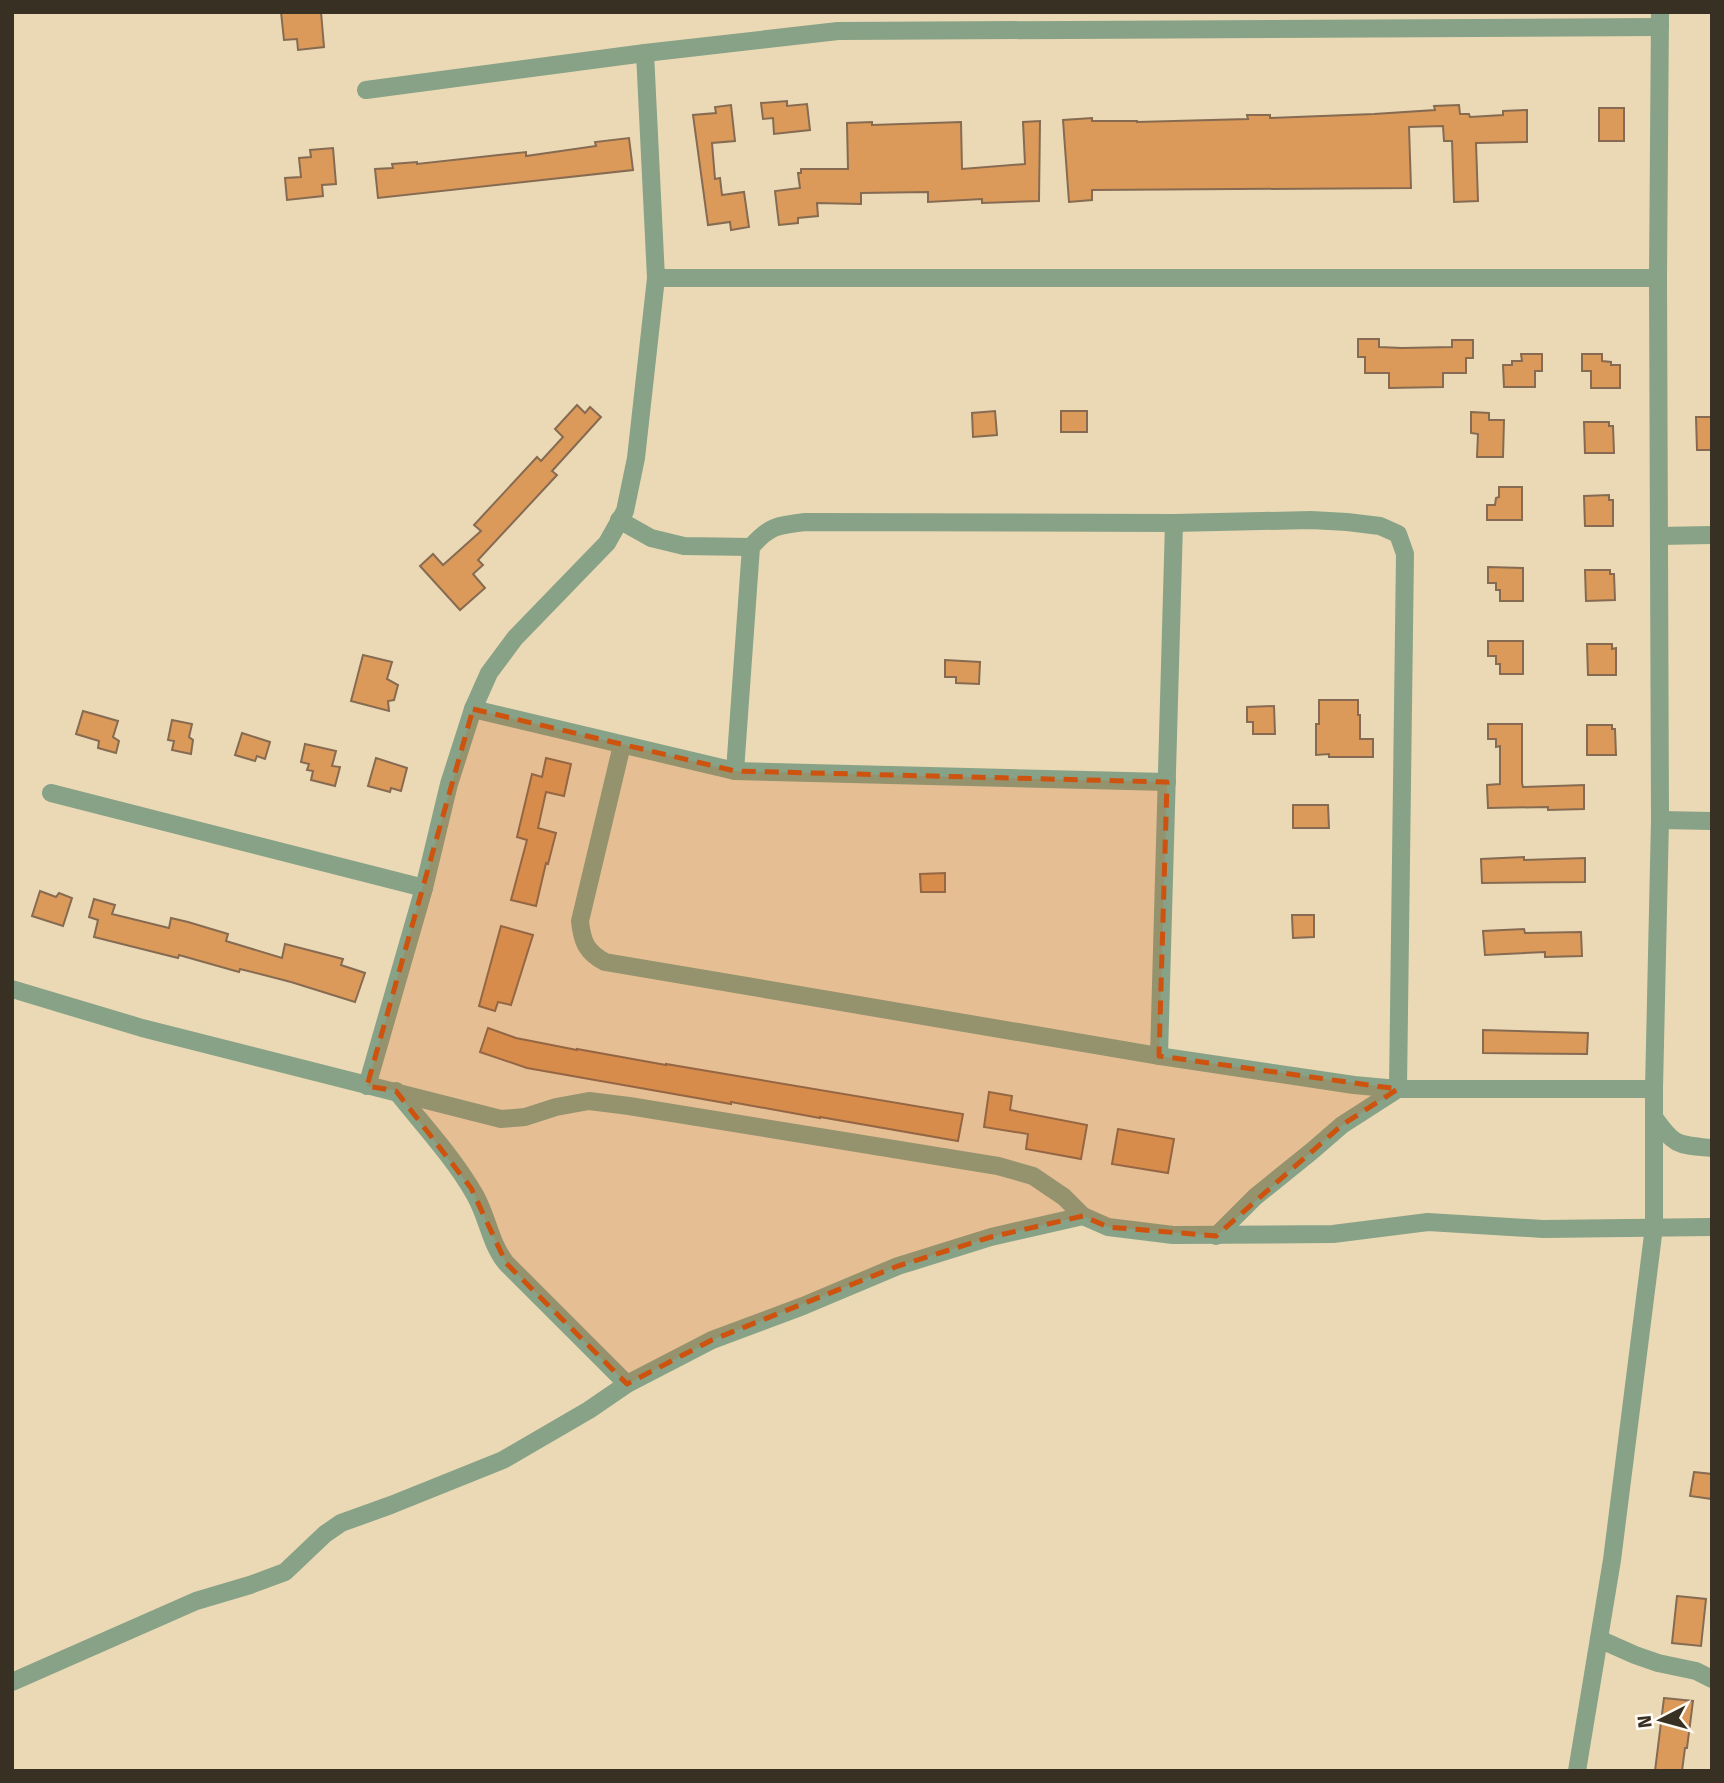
<svg xmlns="http://www.w3.org/2000/svg" width="1724" height="1783" font-family="'Fira Sans',sans-serif">
<rect width="100%" height="100%" fill="#ebd9b5"/>
<g fill="#db9a5a" stroke="#866b52" stroke-width="2">
<path d="M281 12H321L324 47 298 50 297 39 284 40Z"/>
<path d="M787 101V106L807 104 810 130 774 134 773 118 763 119 761 103Z"/>
<path d="M731 105 735 141 712 143 715 179 720 178 722 195 744 192 749 227 731 230 730 222 708 225 693 115 716 113 715 107Z"/>
<path d="M1459 105 1460 114H1469L1470 117 1503 115V111L1527 110V142L1476 143 1478 201 1454 202 1452 141H1444L1443 126 1409 127 1411 188 1092 190V200L1069 202 1063 120 1092 118V121H1137V122L1248 119 1247 115H1270V118L1374 114 1435 110 1434 106Z"/>
<rect x="1599" y="108" width="25" height="33"/>
<path d="M1040 121 1039 201 982 203V199L928 202V192L861 193V204L817 203 818 216 798 218V223L779 225 775 191 800 188 798 173H801V169H848L847 123 872 122V125L961 122 962 169 1025 164 1023 122Z"/>
<path d="M629 138 633 170 378 198 375 169 393 168 392 164 417 162V164L526 152V156L596 146 595 142Z"/>
<path d="M333 148 336 184 322 185 323 196 287 200 285 178 301 177 299 158 311 157 310 150Z"/>
<path d="M1358 339H1379V347L1402 348 1452 347V340H1473V358H1466V373H1443V387L1389 388V373H1365V357H1358Z"/>
<path d="M1521 354H1542V371H1535V387H1504L1503 365H1512V361H1522Z"/>
<path d="M1582 354H1602V361L1611 362V365H1620V388H1591V371H1582Z"/>
<path d="M577 405 585 413 590 407 601 417 552 471 557 475 478 560 483 565 473 574 485 588 460 610 420 566 433 554 443 565 481 531 474 525 537 457 541 461 563 437 555 429Z"/>
<path d="M995 411 997 435 973 437 972 413Z"/>
<rect x="1061" y="411" width="26" height="21"/>
<path d="M1471 412 1489 413V420H1504L1503 457H1477L1478 434 1471 433Z"/>
<path d="M1696 417H1712V450H1697Z"/>
<path d="M1584 422H1609V426H1613L1614 453H1585Z"/>
<path d="M1499 487H1522V520H1487V505H1495L1496 498 1499 497Z"/>
<path d="M1609 495V500H1613V526H1585L1584 496Z"/>
<path d="M1488 567 1523 568V601H1500V590H1496V583H1488Z"/>
<path d="M1585 570H1610V574H1614L1615 600 1586 601Z"/>
<path d="M1488 641H1523V674H1500V664H1496V656H1488Z"/>
<path d="M1587 644H1612V649L1616 648V675H1588Z"/>
<path d="M363 655 392 662 387 679 398 685 394 700 388 701 389 711 351 701Z"/>
<path d="M945 660 980 662 979 684 956 683V677H945Z"/>
<path d="M1319 700H1358V715H1360V739H1373V757H1329V754L1316 755V724H1319Z"/>
<path d="M1274 706 1275 734H1253V722H1247V707Z"/>
<path d="M83 711 118 721 113 737 119 741 116 753 98 748 99 741 76 734Z"/>
<path d="M172 720 192 724 189 737 193 740 191 754 172 750 174 741 168 740Z"/>
<path d="M1488 724H1522V783L1523 787 1584 785V809L1548 810V807L1488 808 1487 785 1500 784V746L1496 747V739H1488Z"/>
<path d="M1587 725H1612V729H1615L1616 755H1587Z"/>
<path d="M242 733 270 742 265 759 257 756 255 761 235 755Z"/>
<path d="M305 744 336 751 332 766 340 767 335 786 311 780 313 771 307 770 309 764 301 762Z"/>
<path d="M376 758 407 768 401 791 391 788 390 792 368 786Z"/>
<path d="M546 758 571 764 564 796 546 792 538 828 556 833 548 864 546 863 536 906 511 900 527 840 517 837 532 774 542 777Z"/>
<path d="M1293 805H1328L1329 828H1293Z"/>
<path d="M1524 857V860L1585 858V882L1482 883 1481 859Z"/>
<path d="M945 873V892H921L920 874Z"/>
<path d="M40 891 56 897 59 893 72 898 63 926 32 916Z"/>
<path d="M94 899 115 905 112 914 169 928 171 918 188 922 228 934 226 941 282 958 285 944 343 959 341 965 365 973 355 1002 291 982 240 969 239 972 179 955 178 958 94 937 98 920 89 917Z"/>
<path d="M1292 915H1314V937L1293 938Z"/>
<path d="M501 926 533 935 511 1005 498 1002 495 1011 479 1006Z"/>
<path d="M1524 929 1525 933 1581 932 1582 956 1545 957V952L1485 955 1483 931Z"/>
<path d="M488 1028 516 1038 577 1050V1049L666 1065V1064L963 1114 958 1141 820 1117V1118L731 1102V1104L527 1068 480 1052Z"/>
<path d="M1483 1030 1588 1033 1587 1054 1483 1053Z"/>
<path d="M989 1092 1012 1096 1010 1110 1087 1125 1081 1159 1026 1149 1028 1134 984 1127Z"/>
<path d="M1118 1129 1174 1139 1168 1173 1112 1164Z"/>
<path d="M1694 1472 1712 1474V1499L1690 1496Z"/>
<path d="M1677 1596 1706 1599 1701 1646 1672 1643Z"/>
<path d="M1664 1698 1693 1701 1687 1748H1685L1682 1771H1655Z"/>
</g>
<g fill="none" stroke-linecap="round" stroke-linejoin="round">
<g stroke="#87a286" stroke-width="18">
<path d="M366 90 645 53 838 31 1660 27"/>
<path d="M656 278H1658"/>
<path d="M619 520 651 538 684 546 751 547"/>
<path d="M1659 536 1712 535"/>
<path d="M473 709 735 771 1167 782"/>
<path d="M622 745 580 921C582 941 586 952 605 962L1159 1056 1354 1085 1398 1089H1654"/>
<path d="M735 771 751 547C769 526 778 525 805 522L1174 523 1311 520 1347 522 1380 526 1398 534 1405 554 1398 1089 1342 1125 1312 1151 1255 1197 1216 1236"/>
<path d="M51 793 424 888"/>
<path d="M1660 820 1712 821"/>
<path d="M12 989 142 1028 501 1119 525 1117 556 1107 589 1101 629 1106 998 1166 1033 1176 1064 1197 1083 1216 1108 1227 1173 1235 1333 1234 1428 1222 1543 1229 1712 1227"/>
<path d="M1159 1056 1174 523"/>
<path d="M367 1086 424 888 449 784 473 709 489 673 515 638 607 543 625 511 636 458 656 278 645 53"/>
<path d="M396 1091C423 1125 454 1158 475 1195 488 1218 490 1243 506 1263L627 1384"/>
<path d="M1654 1117C1674 1146 1678 1145 1712 1148"/>
<path d="M1599 1639 1635 1655 1658 1663 1696 1671 1712 1679"/>
<path d="M12 1682 196 1601 250 1585 285 1572 325 1534 341 1523 391 1505 503 1460 589 1410 627 1384 712 1340 803 1306 898 1266 991 1237 1083 1216"/>
<path d="M1577 1771 1612 1560 1654 1227V1089L1660 820 1658 278 1660 12"/>
</g>
</g>
<path fill="#ce530f" fill-opacity="0.2" stroke="#ce530f" stroke-width="5" stroke-dasharray="14 9" stroke-linejoin="round" d="M473 709 735 771 1167 782 1159 1056 1398 1089 1342 1125 1216 1236 1108 1227 1083 1216 991 1237 898 1266 712 1340 627 1384 506 1263 471 1188 396 1091 367 1086Z"/>
<rect width="1724" height="1783" fill="none" stroke="#383123" stroke-width="28"/>
<g transform="translate(1661 1720) rotate(264)" stroke="#fffbf4" stroke-width="5" paint-order="stroke">
<path d="M0-5L12 26L0 18L-12 26Z" fill="#383123"/>
<text y="-10" font-size="19" font-weight="bold" text-anchor="middle" fill="#383123">N</text>
</g>
</svg>
